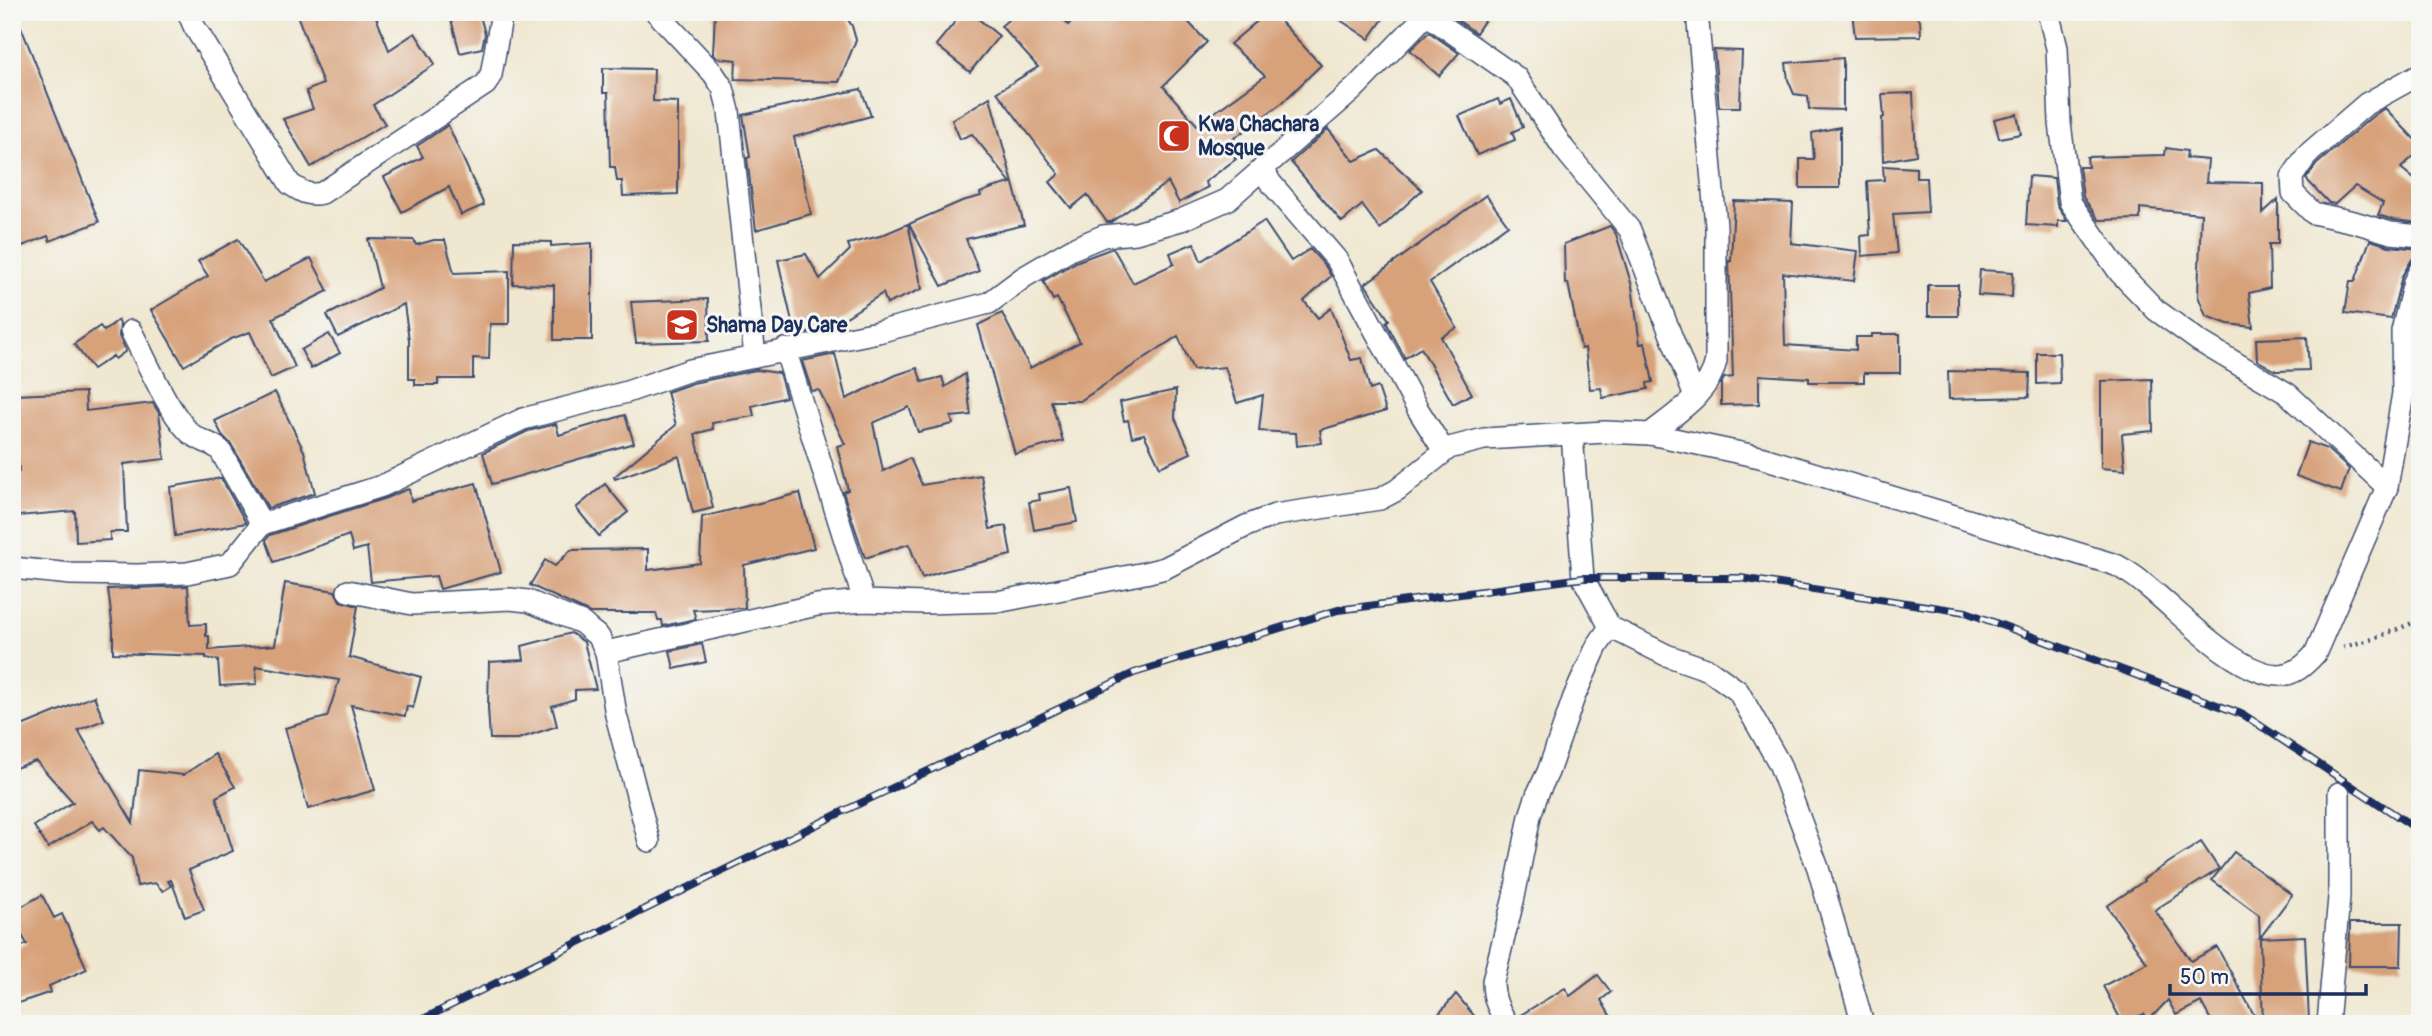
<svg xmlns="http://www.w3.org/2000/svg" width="2432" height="1036" font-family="Pangolin,sans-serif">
<rect width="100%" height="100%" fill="#f6f6f2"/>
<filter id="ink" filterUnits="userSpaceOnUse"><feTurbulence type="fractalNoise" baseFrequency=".0143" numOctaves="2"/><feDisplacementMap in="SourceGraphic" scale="14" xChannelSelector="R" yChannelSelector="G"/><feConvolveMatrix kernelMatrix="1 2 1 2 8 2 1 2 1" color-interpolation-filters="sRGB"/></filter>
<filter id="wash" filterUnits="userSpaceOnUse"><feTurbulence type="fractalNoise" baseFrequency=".00686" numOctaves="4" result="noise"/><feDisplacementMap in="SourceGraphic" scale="28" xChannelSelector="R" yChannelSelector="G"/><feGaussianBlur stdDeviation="1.57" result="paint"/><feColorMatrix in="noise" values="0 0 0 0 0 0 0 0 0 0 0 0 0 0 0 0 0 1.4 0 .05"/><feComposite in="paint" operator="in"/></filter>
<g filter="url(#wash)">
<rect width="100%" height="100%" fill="#efe7d0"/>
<g id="blocks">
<g fill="#d7a17a">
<path d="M12 12H15L99 222 50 241 48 236 12 250Z"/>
<path d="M296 12H374L389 50 415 33 435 64 373 105 385 124 311 167 283 119 313 109 306 91 323 84Z"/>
<path d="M449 12H479L485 34 482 48 460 53Z"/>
<path d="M715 12H843L852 26 856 40 839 82 735 79 736 60 717 58 713 54Z"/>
<path d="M963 12H970L999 36 970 72 936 45Z"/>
<path d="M1017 12H1056L1068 25 1082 12H1179L1207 42 1163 86 1197 125 1265 76 1230 44 1268 12H1272L1321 65 1282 103 1225 145 1236 159 1205 182 1208 187 1179 203 1168 182 1111 222H1107L1087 195 1071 208 1050 182 1059 174 997 92 1038 67 1001 26Z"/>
<path d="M1328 12H1388L1369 39Z"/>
<path d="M1451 12H1490L1476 33 1449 14Z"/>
<path d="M1852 12H1913L1920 20 1921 36 1855 37Z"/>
<path d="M1429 32 1459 53 1439 76 1410 50Z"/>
<path d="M1714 50 1742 51 1740 107H1719Z"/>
<path d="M1843 58V110L1809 109 1808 96 1794 94 1788 80 1786 63Z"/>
<path d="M603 68 654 69 653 101 678 102V194L623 196 622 181H617L615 167H610L608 93H603Z"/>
<path d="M861 89 871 116 794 137 811 214 756 230 747 158 750 157 743 115Z"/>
<path d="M1913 93 1916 155 1883 161 1882 118 1884 117 1882 94Z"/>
<path d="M990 97 1024 225 966 239 979 271 942 286 909 224 962 201 981 196 980 193 992 188 1011 183 972 134 960 139 952 120Z"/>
<path d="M1498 99 1500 104 1511 99 1523 127 1512 132 1515 140 1477 155 1459 116Z"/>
<path d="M2385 108 2420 145V150L2401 168 2420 184V223L2394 220 2378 215 2383 203 2355 186 2335 204 2329 203 2306 179 2317 164 2374 115Z"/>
<path d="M2017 114 2021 134 1999 138 1994 119Z"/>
<path d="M448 125 484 205 461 215 449 187 402 212 384 177 423 157 417 146Z"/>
<path d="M1840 127V188H1800V159H1814L1812 133Z"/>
<path d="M1328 129 1354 161 1379 150 1422 190 1380 229 1362 205 1342 222 1291 162Z"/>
<path d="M2166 148 2187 151 2186 158 2208 160 2206 182 2263 183V213L2278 199V244H2269L2270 288 2249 293 2253 327 2228 324 2206 316 2198 296 2201 214 2140 208V219L2099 220 2083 197 2079 167H2088L2087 157 2165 155Z"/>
<path d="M1883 166 1916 168V178H1926L1928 212 1893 214 1897 253 1862 256 1861 236 1870 235 1867 181 1884 180Z"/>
<path d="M2029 176 2054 178 2057 204 2067 221H2058V227L2026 225Z"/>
<path d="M1486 195 1508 225 1430 282 1457 328 1441 337 1472 394 1453 404 1421 348 1405 358 1386 322 1389 320 1365 284Z"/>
<path d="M1734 201 1793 203 1791 243 1858 251 1854 281 1783 273 1785 345 1856 350V337H1872V334H1900V373H1864V382H1809V378L1759 375V404L1721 405V384L1724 378 1733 377 1729 261H1731Z"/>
<path d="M1264 221 1291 261 1310 249 1326 267 1331 276 1304 301 1318 318 1331 308 1351 360 1362 358 1370 390 1378 387 1386 411 1320 430 1322 443 1297 446 1296 433 1259 431 1263 395 1237 403 1225 367 1193 370 1178 336 1080 401H1051L1063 441 1015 454 978 325 1002 313 1030 368 1080 342 1057 298 1053 300 1043 281 1078 261 1113 248 1133 283 1174 264 1170 253 1194 243 1201 261Z"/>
<path d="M908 224 922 289 887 304 883 293 828 329 795 335 778 260 806 254 820 279 850 250 848 244 880 236Z"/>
<path d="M1610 226 1616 234 1632 286 1640 344 1645 343 1653 382 1647 383 1648 389 1603 398 1601 388 1590 389 1585 348 1581 349 1568 283 1565 284 1564 244Z"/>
<path d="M238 239 264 282 311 258 328 291 273 318 295 367 271 378 250 332 231 339 184 366 151 310 208 276 198 261Z"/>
<path d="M368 239 414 240 416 245 434 240H445L454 273 509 271V324H490L489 359 473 358V379H438V385H415V379H409V340L404 304 338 337 327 315 380 288Z"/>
<path d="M2370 240 2389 246 2420 249V257L2412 259 2402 276 2391 319 2345 313 2350 281H2355Z"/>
<path d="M514 241 551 242V246L592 243V340H554V285L513 284Z"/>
<path d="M1980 270 2013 272 2012 297 1978 295Z"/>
<rect x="1928" y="285" width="30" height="31"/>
<path d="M708 299 709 341 636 343 631 302Z"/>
<path d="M118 320 120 324 119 336 126 351 115 359 113 356 93 369 74 344 100 326 104 331Z"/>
<path d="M329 334 340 353 311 369 301 350Z"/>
<path d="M2307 337 2309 370 2276 371 2257 360 2256 339Z"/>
<path d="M2037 353H2059L2060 383 2037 384Z"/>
<path d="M835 354 846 399 896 375 917 368 922 382 942 377 945 387 965 374 971 415 951 417 953 424 918 432 909 407 873 423 883 471 910 458 922 485 981 475 990 529 1006 526 1011 555 940 572 922 578 909 544 865 558 843 492 848 490 837 446 845 444 819 390 812 391 802 361Z"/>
<path d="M756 370 779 373 786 397 752 406 754 416 712 423 713 429 695 434 713 508 693 513 679 456 615 479 614 477 676 425 667 392 693 383Z"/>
<path d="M1948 371 2030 373 2029 397 1949 399Z"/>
<path d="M2152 379 2153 431 2122 434 2125 470 2101 468V381Z"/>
<path d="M1176 390 1175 418 1191 453 1160 467 1144 434 1132 437 1128 420 1124 421 1120 402Z"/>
<path d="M85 392 86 411 153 403 159 413 165 459 124 464 127 532H110V540L76 542 75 511 18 516 14 473 19 472 15 395Z"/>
<path d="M275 392 304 451 315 493 268 508 231 444 222 435 215 421Z"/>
<path d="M625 415 634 443 492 484 483 453 528 431 556 424 559 435Z"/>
<path d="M2308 442 2327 449 2349 469 2341 492 2296 476Z"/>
<path d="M221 478 246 523 175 536 170 487Z"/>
<path d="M476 483 501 572 440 589 436 576 371 582 367 547 353 551 349 535 274 562 266 540 270 535 386 498 403 491 409 489 411 501Z"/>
<path d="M605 484 628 512 599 536 576 508Z"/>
<path d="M1071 488 1077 522 1034 530 1029 502 1040 500 1039 494Z"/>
<path d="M800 493 814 548 744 565 745 608 693 610 696 619 663 626 662 620H658L656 613H590L530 585 545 560 555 566 571 550 648 549V570L700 563 702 517Z"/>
<path d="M285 583 335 591 340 601 358 606 349 657 421 677 413 708 407 706 405 716 351 705 375 790 308 809 285 728 327 717 339 680 256 666 257 684 220 686 218 660 206 658V656L113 653V630L108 589 188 586 190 625 206 624V636H209V650L275 645Z"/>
<path d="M571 633 584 642 596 689 575 690V699L552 706 557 726 518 739H490L488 708 489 662 524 660 522 646Z"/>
<path d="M702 644 706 662 674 669 670 651Z"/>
<path d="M94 696 104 720 78 730 133 823 139 770 183 775 215 754 235 787 216 797 233 851 189 870 204 910 185 917 171 880 168 881 171 886 163 891 155 883 137 886 132 858 104 827 100 830 92 821 48 848 34 826 73 802 36 761 12 769V730Z"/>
<path d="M2201 842 2219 869 2155 910 2191 961 2217 947 2259 1024H2213L2201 1002 2176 1015 2168 1000 2150 1019 2144 1014 2123 1024 2103 986 2147 963 2107 906 2144 881 2143 879Z"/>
<path d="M2234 852 2292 895 2260 938 2305 936 2309 1021 2263 1023 2259 915 2212 880Z"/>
<path d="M42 895 54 918 62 914 87 969 49 986 51 992 12 1005V950L27 944 12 918V912Z"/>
<path d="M2350 923H2402L2401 966H2349Z"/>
<path d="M1598 975 1611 992 1601 1000 1615 1024H1521L1519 1016 1565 988 1570 996Z"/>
<path d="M1456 994 1481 1024H1430Z"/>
</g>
</g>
</g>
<g filter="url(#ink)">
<use href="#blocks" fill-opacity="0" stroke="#3b4b6f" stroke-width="2"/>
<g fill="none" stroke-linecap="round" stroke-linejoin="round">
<defs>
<g id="minor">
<path d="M188 12 194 26 290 184C302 192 308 196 322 193L486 84 491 75 502 12"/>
<path d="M656 12 713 73 723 88 729 111 755 357"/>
<path d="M1423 12 1516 77 1564 149 1630 230 1695 397"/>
<path d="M2048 12 2057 48 2060 123 2070 202 2120 273 2156 310 2199 341 2288 394 2387 487"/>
<path d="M2420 74 2366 104 2307 155 2292 177 2293 193 2313 213 2354 222 2391 233 2420 236"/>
<path d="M1263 168 1270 182 1337 260 1417 408 1444 451"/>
<path d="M131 331C147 361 165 406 188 431 197 441 210 441 220 450L262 524"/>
<path d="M785 349 864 601"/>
<path d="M1572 434 1583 578 1610 627 1666 655 1709 670 1738 691 1779 763 1818 868 1863 1024"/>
<path d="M1650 434C1676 413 1709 394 1716 361V226L1697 12"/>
<path d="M12 568 71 574 137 575 187 573 230 564 262 524 382 486 523 419 627 392 690 370 878 332 989 303 1024 277 1072 249 1103 236 1136 233 1181 220 1227 200 1354 89 1426 15"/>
<path d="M348 591 412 604 510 599 528 601 582 623 590 630 599 637 606 652 616 715 649 841"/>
<path d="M606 652 817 605 864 601 924 603 1002 601 1145 573 1165 568 1246 526 1275 515 1380 499 1397 490 1449 448 1484 439 1605 432 1650 434 1760 457 2116 565C2125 570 2135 576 2143 583 2177 609 2236 675 2279 675 2294 675 2305 665 2315 654L2387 487 2403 393 2402 331 2414 282 2420 270"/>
<path d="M1508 1024C1498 1010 1493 998 1493 981L1514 897 1530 816 1537 795 1548 772 1574 697 1597 646 1610 627"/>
<path d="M2328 1024 2339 897V793"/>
</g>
</defs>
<use href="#minor" stroke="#3b4b6f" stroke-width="24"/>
<path stroke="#3b4b6f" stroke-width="4.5" stroke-dasharray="2 5" stroke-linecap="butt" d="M2343 647 2373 639 2420 620"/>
<use href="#minor" stroke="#fff" stroke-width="21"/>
<defs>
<path id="rail" d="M413 1024 846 810 1134 673 1338 610 1583 578H1740L1966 612 2244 715 2420 831"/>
</defs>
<use href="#rail" stroke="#1b2f5e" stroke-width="8"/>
<use href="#rail" stroke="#f6f6f2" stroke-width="5" stroke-dasharray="16" stroke-linecap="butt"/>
</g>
</g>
<defs>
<symbol id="mosque-square" viewBox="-11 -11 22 22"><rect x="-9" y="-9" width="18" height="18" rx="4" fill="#c8321e" stroke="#f6f6f2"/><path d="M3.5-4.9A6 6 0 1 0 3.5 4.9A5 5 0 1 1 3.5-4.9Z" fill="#fff"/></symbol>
<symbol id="school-square" viewBox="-11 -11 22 22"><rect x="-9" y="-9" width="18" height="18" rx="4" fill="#c8321e" stroke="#f6f6f2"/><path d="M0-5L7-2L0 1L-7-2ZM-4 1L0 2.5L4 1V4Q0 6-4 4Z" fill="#fff"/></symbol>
</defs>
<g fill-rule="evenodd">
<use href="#mosque-square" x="1155" y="117" width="38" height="38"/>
<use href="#school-square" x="663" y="306" width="38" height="38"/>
</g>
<g text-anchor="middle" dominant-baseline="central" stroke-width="6" stroke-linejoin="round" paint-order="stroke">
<g font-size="21" font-weight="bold" fill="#1b2f5e" stroke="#f6f6f2" text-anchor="start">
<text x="1198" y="124">Kwa Chachara<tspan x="1198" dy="24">Mosque</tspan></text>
<text x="706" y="325">Shama Day Care</text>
</g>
</g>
<rect width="2432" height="1036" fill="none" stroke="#f6f6f2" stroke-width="42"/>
<path d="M2170 984v10h196v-10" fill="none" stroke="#1b2f5e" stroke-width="3.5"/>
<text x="2180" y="984" font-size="21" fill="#1b2f5e" stroke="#f6f6f2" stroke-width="5" paint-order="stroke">50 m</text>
</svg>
